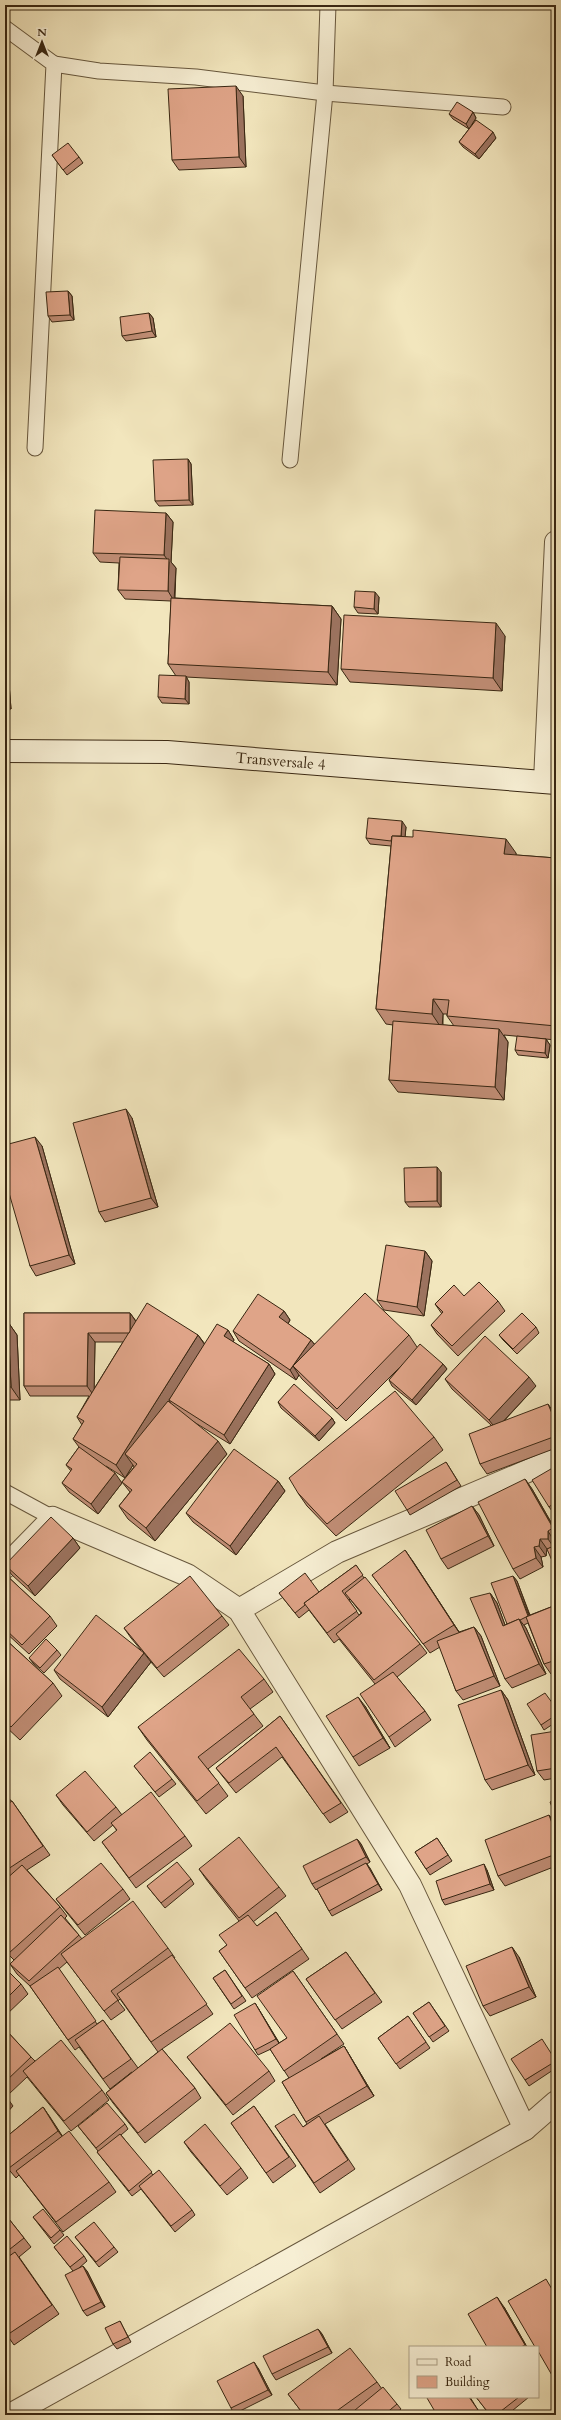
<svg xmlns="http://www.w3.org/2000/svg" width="561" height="2420" font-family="Cardo,serif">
<rect width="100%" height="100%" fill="#f2e6bd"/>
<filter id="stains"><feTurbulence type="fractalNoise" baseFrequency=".005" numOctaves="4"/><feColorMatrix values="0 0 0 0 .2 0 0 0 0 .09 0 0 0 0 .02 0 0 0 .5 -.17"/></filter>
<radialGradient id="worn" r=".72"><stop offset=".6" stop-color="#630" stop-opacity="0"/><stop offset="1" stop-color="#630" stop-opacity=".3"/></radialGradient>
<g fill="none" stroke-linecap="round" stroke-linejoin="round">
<defs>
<g id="lane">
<path d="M5 28 54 64 35 448"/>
<path d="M54 64 99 71 196 77 325 93 503 107"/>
<path d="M290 460 325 93 328 5"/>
<path d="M5 1492 53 1518"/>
</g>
<g id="street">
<path d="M545 781 556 542"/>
<path d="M5 1567 53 1518 187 1575 239 1610 410 1885 525 2129"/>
<path d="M239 1610 337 1552 556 1459"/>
<path d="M10 2415 525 2129 556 2102"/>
</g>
<g id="secondary">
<path id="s1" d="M5 751 167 752 556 783"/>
</g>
</defs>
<use href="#lane" stroke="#67573d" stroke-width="17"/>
<use href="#street" stroke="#67573d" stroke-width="24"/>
<use href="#secondary" stroke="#392712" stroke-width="24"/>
<use href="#lane" stroke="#f7efd4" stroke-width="15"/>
<use href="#street" stroke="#f7efd4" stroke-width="22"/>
<use href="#secondary" stroke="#f7efd4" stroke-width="22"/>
</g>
<g fill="#c08d75" stroke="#392712" fill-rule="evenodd">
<path d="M243 96 246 167 179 170 172 160Z"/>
<path d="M473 112 476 118 471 126 496 138 479 159 463 147 459 142 469 129 453 119 449 114Z"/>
<path d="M52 155 79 157 83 163 67 175Z"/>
<path d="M68 291 72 296 74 320 52 322 48 316Z"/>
<path d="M149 313 153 318 156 337 126 341 122 336Z"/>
<path d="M188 459 191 464 193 505 159 506 155 501Z"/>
<path d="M166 513 173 522 171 562 176 568 175 598 332 606 341 619 337 685 186 677 189 682V704L162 703 158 697 176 676 168 664 171 601 125 599 118 590 119 563 100 562 93 553Z"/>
<path d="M379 597 378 614 358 613 354 607Z"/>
<path d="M505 636 502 691 350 682 341 669Z"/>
<path d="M5 668 8 671 11 709 5 710Z"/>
<path d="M406 827 405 837 516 853V855L556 858V1040L504 1035 508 1042 504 1100 398 1092 389 1080 393 1025 386 1024 376 1009 391 846 370 844 366 838ZM443 1014H447V1016L454 1026 443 1025Z"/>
<path d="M546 1039 550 1045 548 1058 518 1055 515 1050Z"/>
<path d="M132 1118 158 1207 105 1222 99 1212Z"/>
<path d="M42 1146 75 1264 36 1276 30 1266Z"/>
<path d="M441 1172V1207H409L405 1202Z"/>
<path d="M425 1251 432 1261 424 1316 384 1310 377 1300Z"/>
<path d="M464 1296 498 1301 505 1311 458 1356 437 1334 431 1325 442 1314 435 1304Z"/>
<path d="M284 1311 290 1320 288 1324 311 1340 314 1344 409 1335 417 1347 443 1364 447 1369 416 1405 392 1386 389 1380 403 1364 346 1421 302 1379 299 1375 296 1380 239 1341 233 1331Z"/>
<path d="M24 1313H130L136 1321 198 1335 205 1344 228 1330 234 1340 233 1342 269 1364 275 1374 230 1444 189 1419 227 1454 155 1541 128 1519 119 1506 130 1492 122 1482 134 1467 133 1465 125 1478 106 1466 122 1483 98 1514 69 1492 62 1483 71 1471 66 1465 79 1447 73 1439 82 1425 77 1417 89 1396H30L24 1386ZM95 1342H123L94 1389Z"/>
<path d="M5 1322H8L17 1335 20 1400H5Z"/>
<path d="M536 1327 539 1333 517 1354 503 1340 499 1335Z"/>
<path d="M445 1379 536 1386 504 1421 555 1414 556 1416V1448L487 1474 480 1464 491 1425 452 1389Z"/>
<path d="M278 1402 332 1418 335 1423 319 1441 281 1408Z"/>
<path d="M434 1437 443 1450 336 1536 307 1506 298 1493Z"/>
<path d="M446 1462 461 1486 410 1515 407 1510Z"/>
<path d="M556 1466V1516L549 1507Z"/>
<path d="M525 1479 532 1489 556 1531V1540L554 1541 555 1546 547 1549 546 1556 541 1557 543 1567 520 1579 513 1569Z"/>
<path d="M278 1481 285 1491 236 1555 193 1522 186 1513Z"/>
<path d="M472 1506 479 1515 494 1546 448 1569 441 1559Z"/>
<path d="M73 1538 80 1548 35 1596 12 1575 5 1566Z"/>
<path d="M412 1560 459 1632 474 1627 481 1636 500 1686 463 1700 456 1691 440 1647 430 1653 372 1575Z"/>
<path d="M356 1565 364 1578 420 1644 427 1653 397 1677 425 1711 431 1720 395 1747 389 1737 375 1684 339 1639 334 1643 309 1610 299 1618 279 1593 319 1592ZM350 1599 361 1613 359 1615 349 1600Z"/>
<path d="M5 1574 50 1616 57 1626 29 1654 5 1632Z"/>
<path d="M513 1576 517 1581 530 1615 556 1605V1672L551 1674 544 1664 528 1623 524 1625 526 1628 546 1674 512 1688 505 1679 490 1593 497 1603 505 1625 507 1624Z"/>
<path d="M222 1616 229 1625 164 1677 150 1661 151 1662 108 1717 60 1679 54 1670 141 1650 131 1638 124 1628Z"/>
<path d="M5 1639 53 1683 62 1696 20 1740 5 1726Z"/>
<path d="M57 1650 61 1655 44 1673 33 1663 29 1658Z"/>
<path d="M264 1679 273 1692 250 1709 263 1726 208 1769 228 1796 206 1814 147 1740 138 1727Z"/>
<path d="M501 1690 508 1700 535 1775 492 1790 485 1780Z"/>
<path d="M365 1706 390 1748 359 1766 353 1757Z"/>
<path d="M556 1708V1722L544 1730 541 1725Z"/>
<path d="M280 1716 348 1812 330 1823 282 1757 236 1793 216 1768Z"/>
<path d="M556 1731V1778L544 1780 537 1771Z"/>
<path d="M134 1766 172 1779 176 1784 159 1797Z"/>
<path d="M5 1792 11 1801H12L50 1855 27 1870 60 1907 67 1916 65 1918 82 1939 168 1948 175 1958 174 1959 213 2014 162 2049 195 2088 201 2098 145 2143 113 2103 106 2093 132 2072 110 2089 79 2047 75 2050 30 1986 17 1974 10 1964 14 1960 5 1951ZM67 1962 111 2020 125 2010 118 2001 120 1999 158 2052 138 2068 103 2020 97 2024 59 1969Z"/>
<path d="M56 1795 116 1807 122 1815 185 1836 192 1846 136 1888 102 1842 117 1831 113 1825 94 1841 63 1805Z"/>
<path d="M549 1815 555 1824H556V1866L505 1886 498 1876Z"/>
<path d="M437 1838 452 1861 430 1875 415 1852Z"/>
<path d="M357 1839 361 1844 370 1862 367 1864 382 1890 332 1916 329 1911 317 1889 316 1890 312 1884Z"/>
<path d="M199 1869 279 1887 286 1896 253 1922 257 1926 276 1912 309 1959 252 1998 219 1951 227 1945 239 1921 206 1879Z"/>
<path d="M487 1870 494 1890 445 1905 442 1900Z"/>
<path d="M191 1879 194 1884 165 1908 147 1886Z"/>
<path d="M123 1889 130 1899 85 1935 63 1908 56 1899Z"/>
<path d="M346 1952 382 2002 342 2029 306 1979Z"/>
<path d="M519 1957 536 1997 490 2016 483 2006Z"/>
<path d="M5 1968 21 1984 28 1994 5 2016Z"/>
<path d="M225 1970 246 2001 234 2009 213 1978Z"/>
<path d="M293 1971 344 2044 321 2059 344 2046 374 2096 325 2124 355 2169 320 2193 275 2126 303 2127 307 2124 282 2082 289 2078 270 2049H271L258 2055 255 2050 258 2008 279 2043 287 2038Z"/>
<path d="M429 2002 449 2031 433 2042 413 2013Z"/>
<path d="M408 2016 430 2048 400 2069 378 2038Z"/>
<path d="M5 2029 31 2057 35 2061 102 2090 109 2100 71 2131 27 2077 9 2094 5 2090Z"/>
<path d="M187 2057 269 2071 275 2081 233 2115 194 2066Z"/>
<path d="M556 2060V2068L529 2086 525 2080Z"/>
<path d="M254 2106 296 2166 273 2183 231 2123Z"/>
<path d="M43 2107 62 2136 109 2182 116 2192 63 2232 19 2175 16 2178 5 2165V2138Z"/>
<path d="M125 2124 128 2129 121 2135 153 2175 192 2210 195 2215 175 2232 141 2189 132 2196 101 2157 97 2152 98 2151 78 2126Z"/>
<path d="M184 2142 241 2168 248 2178 227 2195 191 2152Z"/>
<path d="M5 2214 24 2238 31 2247 19 2257 59 2314 14 2345 5 2332Z"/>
<path d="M33 2217 60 2230 64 2235 54 2244Z"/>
<path d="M75 2237 114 2247 118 2252 99 2267Z"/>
<path d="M54 2247 84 2256 87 2261 79 2268 87 2271 105 2307 87 2316 83 2311 73 2271Z"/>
<path d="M553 2289 556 2295V2381L553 2377Z"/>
<path d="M504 2307 527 2347H487Z"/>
<path d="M120 2321 123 2327 131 2342 117 2349 113 2344Z"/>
<path d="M318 2329 322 2334 332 2353 276 2380 272 2374Z"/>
<path d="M258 2368 272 2395 234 2414 231 2408Z"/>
<path d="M377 2382 382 2389 397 2404 401 2409 394 2415H304L288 2394Z"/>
<path d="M470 2397 481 2415H437Z"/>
<path d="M476 2397H529L507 2415H490Z"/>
</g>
<g fill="#9c735f" stroke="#392712">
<path d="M236 86 243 96 246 167 239 157Z"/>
<path d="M473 112 476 118 469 129 466 124Z"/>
<path d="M493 132 496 138 479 159 475 154Z"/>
<path d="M68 291 72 296 74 320 70 315Z"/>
<path d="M149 313 153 318 156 337 152 331Z"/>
<path d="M188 459 191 464 193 505 189 500Z"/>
<path d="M166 513 173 522 171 562 176 568 174 601 168 591 169 562 164 555Z"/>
<path d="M375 592 379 597 378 614 374 609Z"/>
<path d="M332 606 341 619 337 685 328 672Z"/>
<path d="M496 623 505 636 502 691 493 678Z"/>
<path d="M5 668 8 671 11 709 5 701Z"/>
<path d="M186 676 189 682V704L185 699Z"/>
<path d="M402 821 406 827 404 847 401 841Z"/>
<path d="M506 839 516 853 515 869 504 854Z"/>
<path d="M433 999 443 1014 442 1029 432 1014Z"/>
<path d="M499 1029 508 1042 504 1100 495 1087Z"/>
<path d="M546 1039 550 1045 548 1058 545 1053Z"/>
<path d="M126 1109 132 1118 158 1207 151 1198Z"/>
<path d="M35 1137 42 1146 75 1264 69 1255Z"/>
<path d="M437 1167 441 1172V1207L437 1201Z"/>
<path d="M425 1251 432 1261 424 1316 417 1307Z"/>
<path d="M284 1311 290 1320 286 1327 279 1317Z"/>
<path d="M130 1313 137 1323 130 1333Z"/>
<path d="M8 1322 17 1335 20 1400 11 1387Z"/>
<path d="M228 1330 234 1340 231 1346 224 1336Z"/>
<path d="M88 1333 95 1342 94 1396 87 1386Z"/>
<path d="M198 1335 207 1348 169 1400 171 1404 125 1454 133 1465 125 1478 116 1465Z"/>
<path d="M311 1340 318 1349 293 1366 299 1375 296 1380 290 1370Z"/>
<path d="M269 1364 275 1374 230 1444 224 1435Z"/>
<path d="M443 1364 447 1369 416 1405 412 1400Z"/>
<path d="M529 1377 536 1386 496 1429 489 1420Z"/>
<path d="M548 1404 555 1414 556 1416V1423Z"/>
<path d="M332 1418 335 1423 319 1441 315 1436Z"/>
<path d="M218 1441 227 1454 155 1541 146 1528Z"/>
<path d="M115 1473 122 1483 98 1514 91 1504Z"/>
<path d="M525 1479 532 1489 556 1531V1532Z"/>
<path d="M278 1481 285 1491 236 1555 230 1546Z"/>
<path d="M472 1506 479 1515 494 1546 488 1536Z"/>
<path d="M548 1531 554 1541 555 1549 548 1539Z"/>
<path d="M73 1538 80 1548 35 1596 28 1586Z"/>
<path d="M540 1539 547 1549 546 1556 539 1546Z"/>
<path d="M534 1547 541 1557 543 1567 536 1558Z"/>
<path d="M405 1550 412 1560 461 1635 454 1625Z"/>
<path d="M513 1576 517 1581 532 1622 529 1616Z"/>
<path d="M490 1593 497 1603 509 1636 503 1626Z"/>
<path d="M519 1619 526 1628 546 1674 539 1664Z"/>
<path d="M474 1627 481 1636 500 1686 494 1676Z"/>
<path d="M144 1653 151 1662 108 1717 102 1707Z"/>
<path d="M501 1690 508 1700 535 1775 528 1765Z"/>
<path d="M358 1697 365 1706 390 1748 383 1738Z"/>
<path d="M549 1815 556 1825V1834Z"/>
<path d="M357 1839 361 1844 370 1862 366 1857Z"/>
<path d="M366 1863 370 1868 382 1890 378 1884Z"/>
<path d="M484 1864 487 1870 494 1890 490 1884Z"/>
<path d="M512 1947 519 1957 536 1997 529 1987Z"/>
<path d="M255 2003 258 2008 280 2044 276 2039Z"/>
<path d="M344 2046 374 2096 367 2086Z"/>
<path d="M6 2096 13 2106 5 2115V2097Z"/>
<path d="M43 2107 50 2117 65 2140 58 2131Z"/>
<path d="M83 2266 87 2271 105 2307 101 2302Z"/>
<path d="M497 2297 504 2307 527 2347H526L525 2345Z"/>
<path d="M318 2329 322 2334 332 2353 328 2347Z"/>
<path d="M254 2362 258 2368 272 2395 268 2390Z"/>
</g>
<g fill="#dfa488" stroke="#392712">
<path d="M236 86 239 157 172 160 168 89Z"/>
<path d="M457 102 473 112 466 124 449 114Z"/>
<path d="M476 120 493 132 475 154 459 142Z"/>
<path d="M68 143 79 157 63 170 52 155Z"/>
<path d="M68 291 70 315 48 316 46 292Z"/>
<path d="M149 313 152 331 122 336 120 317Z"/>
<path d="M188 459 189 500 155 501 153 460Z"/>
<path d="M95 510 166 513 164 555 93 553Z"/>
<path d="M120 557 169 559 168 591 118 590Z"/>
<path d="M355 591 375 592 374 609 354 607Z"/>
<path d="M171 598 332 606 328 672 168 664Z"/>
<path d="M344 615 496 623 493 678 341 669Z"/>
<path d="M159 675 186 676 185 699 158 697Z"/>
<path d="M368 818 402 821 401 836H392L391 841 366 838Z"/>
<path d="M413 830 506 839 504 854 556 858V1026L447 1016 449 1000 433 999 432 1014 376 1009 392 836 413 837Z"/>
<path d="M393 1021 499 1029 495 1087 389 1080Z"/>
<path d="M517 1036 546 1039 545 1053 515 1050Z"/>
<path d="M126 1109 151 1198 99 1212 73 1123Z"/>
<path d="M35 1137 69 1255 30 1266 5 1179V1145Z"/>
<path d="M437 1167V1201L405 1202 404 1168Z"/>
<path d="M386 1245 425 1251 417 1307 377 1300Z"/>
<path d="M479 1282 498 1301 452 1346 431 1325 443 1312 435 1304 454 1285 464 1296Z"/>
<path d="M365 1293 409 1335 337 1409 293 1366Z"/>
<path d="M258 1294 284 1311 279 1317 311 1340 290 1370 233 1331Z"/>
<path d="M147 1303 198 1335 116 1465 73 1439 84 1421 77 1417Z"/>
<path d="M24 1313H130V1331L129 1333H88L87 1386H24Z"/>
<path d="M522 1313 536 1327 513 1349 499 1335Z"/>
<path d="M5 1322H8L11 1387H5Z"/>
<path d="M217 1324 228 1330 224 1336 269 1364 224 1435 169 1400Z"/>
<path d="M485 1336 529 1377 489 1420 445 1379Z"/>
<path d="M420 1344 443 1364 412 1400 389 1380Z"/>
<path d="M556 1381V1390L552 1385Z"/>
<path d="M294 1384 332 1418 315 1436 278 1402Z"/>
<path d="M395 1391 434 1437 327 1524 298 1493 289 1478Z"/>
<path d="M168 1401 218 1441 146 1528 119 1506 132 1490 122 1482 137 1464 125 1454Z"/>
<path d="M548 1404 556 1423V1436L480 1464 469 1434Z"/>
<path d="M79 1447 115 1473 91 1504 62 1483 72 1469 66 1465Z"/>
<path d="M234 1449 278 1481 230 1546 186 1513Z"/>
<path d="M446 1462 457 1480 407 1510 395 1491Z"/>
<path d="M556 1466V1501L549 1507 532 1480Z"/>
<path d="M525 1479 553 1528 548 1531V1539H540L539 1546 534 1547 536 1558 513 1569 478 1502Z"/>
<path d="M472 1506 488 1536 441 1559 426 1530Z"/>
<path d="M51 1517 73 1538 28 1586 5 1565Z"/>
<path d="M556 1545V1570L547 1549Z"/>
<path d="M405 1550 454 1625 423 1644 372 1575Z"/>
<path d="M356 1565 363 1575 342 1591 357 1611 327 1633 304 1603Z"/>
<path d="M305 1573 319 1592 304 1603 305 1605 295 1613 279 1593Z"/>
<path d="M5 1574 50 1616 22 1645 5 1629Z"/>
<path d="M190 1576 222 1616 157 1668 124 1628Z"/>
<path d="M513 1576 528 1616 520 1620 519 1619 507 1624 491 1583Z"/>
<path d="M365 1577 420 1644 374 1680 336 1634 362 1613 345 1593Z"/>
<path d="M490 1593 503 1626 519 1619 539 1664 505 1679 470 1598Z"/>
<path d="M556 1605V1660L544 1664 526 1617Z"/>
<path d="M96 1615 144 1653 102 1707 54 1670Z"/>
<path d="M474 1627 494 1676 456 1691 437 1641Z"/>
<path d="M5 1639 53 1683 11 1727 5 1721Z"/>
<path d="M46 1639 57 1650 40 1668 29 1658Z"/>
<path d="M239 1649 264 1679 241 1697 254 1714 198 1757 219 1783 197 1801 138 1727Z"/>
<path d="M393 1672 425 1711 389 1737 360 1694Z"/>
<path d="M501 1690 528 1765 485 1780 458 1705Z"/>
<path d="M545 1693 556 1708V1715L541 1725 527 1704Z"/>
<path d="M358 1697 383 1738 353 1757 326 1716Z"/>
<path d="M280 1716 341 1803 323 1814 276 1747 229 1783 216 1768Z"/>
<path d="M556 1731V1768L537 1771 531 1735Z"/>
<path d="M150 1752 172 1779 155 1792 134 1766Z"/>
<path d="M85 1771 116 1807 87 1832 56 1795Z"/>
<path d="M151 1792 185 1836 129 1878 102 1842 117 1830 111 1823Z"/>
<path d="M556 1799V1817L550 1802Z"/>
<path d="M12 1801 43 1846 5 1871V1806Z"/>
<path d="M549 1815 556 1834V1854L498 1876 485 1840Z"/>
<path d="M556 1824V1829L554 1825Z"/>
<path d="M239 1837 279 1887 239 1918 199 1869Z"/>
<path d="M437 1838 448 1855 426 1869 415 1852Z"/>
<path d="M357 1839 366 1857 312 1884 303 1866Z"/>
<path d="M177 1862 191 1879 161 1903 147 1886Z"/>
<path d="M101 1863 123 1889 78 1925 56 1899Z"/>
<path d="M366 1863 378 1884 329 1911 317 1889Z"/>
<path d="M484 1864 490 1884 442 1900 436 1881Z"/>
<path d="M22 1865 60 1907 9 1953 5 1949V1880Z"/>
<path d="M133 1901 168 1948 111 1991 118 2000 104 2011 61 1954Z"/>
<path d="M276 1912 302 1949 245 1988 219 1951 227 1945 219 1935 248 1915 257 1926Z"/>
<path d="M61 1915 79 1935 29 1981 10 1964Z"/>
<path d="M512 1947 529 1987 483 2006 466 1966Z"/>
<path d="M346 1952 375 1993 335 2020 306 1979Z"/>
<path d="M172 1955 207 2004 151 2042 117 1994Z"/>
<path d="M58 1967 96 2021 68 2040 30 1986Z"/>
<path d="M5 1968 21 1984 5 2000Z"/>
<path d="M225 1970 242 1996 231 2004 213 1978Z"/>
<path d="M293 1971 337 2034 284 2071 270 2049 287 2038 257 1996Z"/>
<path d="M429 2002 445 2026 429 2037 413 2013Z"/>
<path d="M255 2003 276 2039 255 2050 234 2015Z"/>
<path d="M408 2016 426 2042 396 2064 378 2038Z"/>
<path d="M103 2020 131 2059 103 2079 75 2040Z"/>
<path d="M230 2023 269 2071 226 2105 187 2057Z"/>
<path d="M5 2029 31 2057 5 2082Z"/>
<path d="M542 2039 556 2061 525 2080 511 2059Z"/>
<path d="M61 2040 102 2090 64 2121 23 2071Z"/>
<path d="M344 2046 367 2086 306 2122 282 2082Z"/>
<path d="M162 2049 195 2088 138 2133 106 2093Z"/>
<path d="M107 2103 125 2124 96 2148 78 2126Z"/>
<path d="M254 2106 289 2157 266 2173 231 2123Z"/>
<path d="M43 2107 58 2131 9 2168 5 2163V2138Z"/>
<path d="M294 2114 303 2127 319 2116 348 2160 314 2183 275 2126Z"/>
<path d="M205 2124 241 2168 220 2186 184 2142Z"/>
<path d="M69 2131 109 2182 56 2222 16 2171Z"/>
<path d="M120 2134 152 2172 129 2191 97 2152Z"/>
<path d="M159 2170 192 2210 171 2226 139 2186Z"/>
<path d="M43 2209 60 2230 51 2238 33 2217Z"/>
<path d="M5 2214 24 2238 5 2253Z"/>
<path d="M94 2222 114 2247 96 2262 75 2237Z"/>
<path d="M67 2236 84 2256 70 2267 54 2247Z"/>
<path d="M15 2252 52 2305 7 2335 5 2332V2259Z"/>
<path d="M83 2266 101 2302 83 2311 65 2275Z"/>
<path d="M546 2279 556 2296V2375L553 2377 538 2351V2347H535L508 2301Z"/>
<path d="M497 2297 525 2345 521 2347H487L468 2314Z"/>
<path d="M120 2321 128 2337 113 2344 105 2328Z"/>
<path d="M318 2329 328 2347 272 2374 263 2356Z"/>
<path d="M350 2348 377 2382 331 2415H304L288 2394Z"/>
<path d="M254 2362 268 2390 231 2408 217 2381Z"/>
<path d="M383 2387 397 2404 384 2415H349Z"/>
<path d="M429 2397H469L478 2410 470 2415H437L427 2398Z"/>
<path d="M476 2397H519L496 2415H490Z"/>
</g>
<g text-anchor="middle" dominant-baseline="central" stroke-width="3" stroke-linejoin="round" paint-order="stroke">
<g font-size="15" fill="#392712" stroke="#f7efd4">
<text stroke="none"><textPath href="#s1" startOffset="276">Transversale 4</textPath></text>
</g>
</g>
<rect width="561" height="2420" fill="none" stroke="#f2e6bd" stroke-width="20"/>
<rect x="6" y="6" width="549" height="2408" fill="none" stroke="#392712" stroke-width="2"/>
<rect x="10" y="10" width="541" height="2400" fill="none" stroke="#392712"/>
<rect x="409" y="2346" width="130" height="52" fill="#f7efd4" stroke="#ab9f86"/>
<rect x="417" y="2359" width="20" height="6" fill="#f7efd4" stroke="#ab9f86"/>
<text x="445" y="2366" font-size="12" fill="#392712">Road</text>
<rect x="417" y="2376" width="20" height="12" fill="#dfa488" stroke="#ab9f86"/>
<text x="445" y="2386" font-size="12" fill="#392712">Building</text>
<g transform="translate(42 42)" stroke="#f7efd4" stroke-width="3" paint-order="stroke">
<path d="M0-3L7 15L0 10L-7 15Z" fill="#392712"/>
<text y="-6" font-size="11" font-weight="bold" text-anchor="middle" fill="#392712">N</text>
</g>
<rect width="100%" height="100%" filter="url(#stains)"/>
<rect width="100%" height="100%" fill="url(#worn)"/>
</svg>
